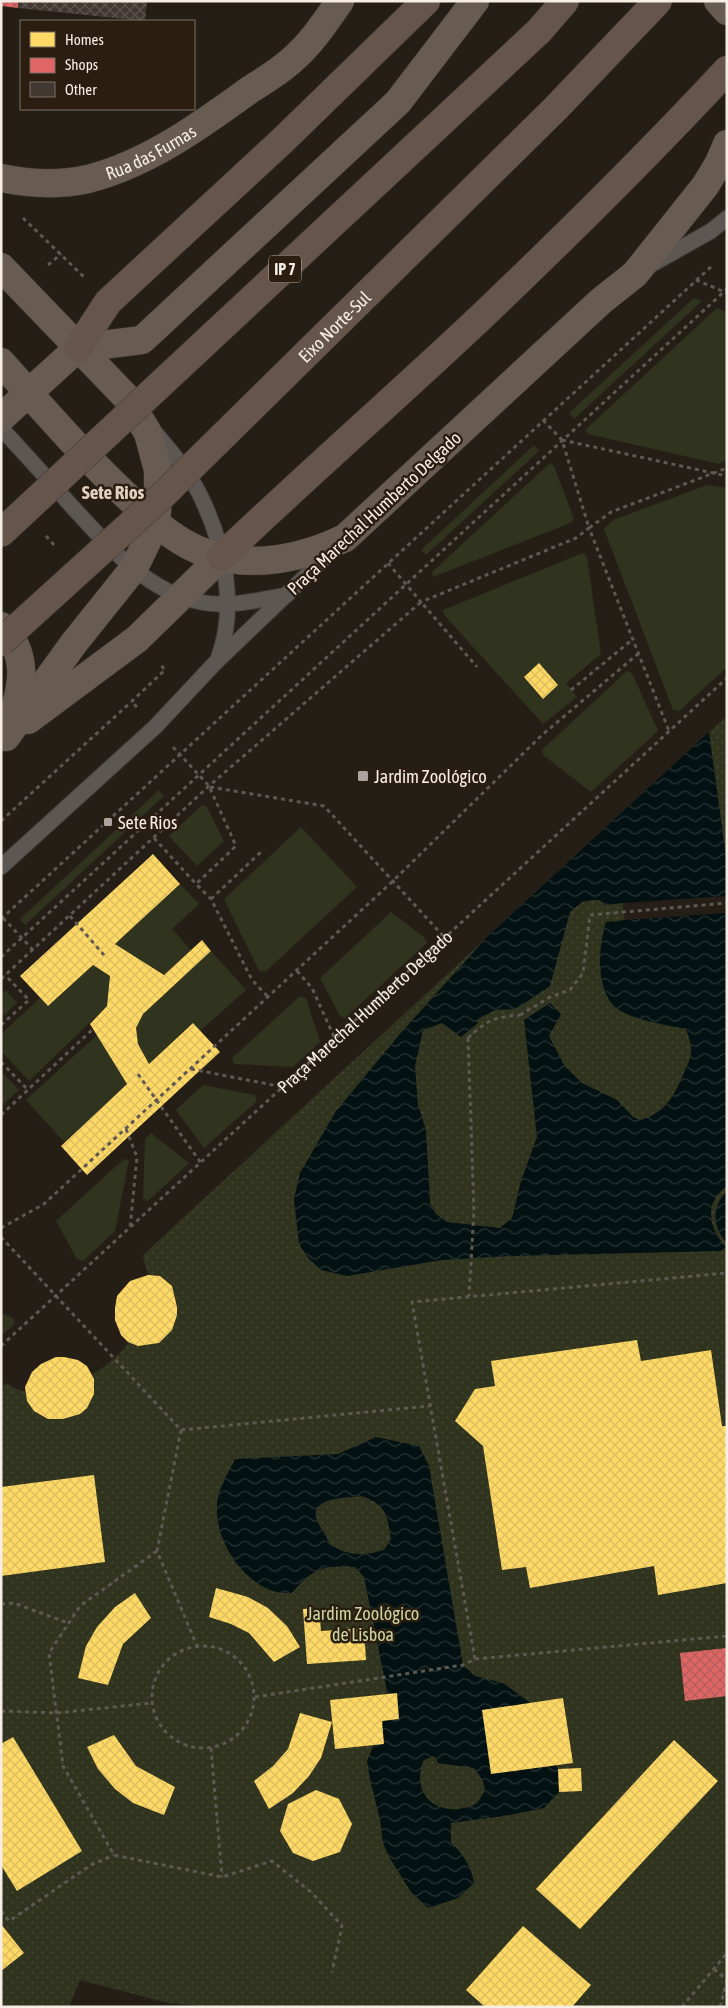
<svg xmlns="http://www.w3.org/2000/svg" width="728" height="2008" font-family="'Asap Condensed',sans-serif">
<defs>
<pattern id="park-dots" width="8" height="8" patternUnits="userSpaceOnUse" patternTransform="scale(1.25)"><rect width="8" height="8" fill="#30331d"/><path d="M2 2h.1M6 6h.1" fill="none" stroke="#444733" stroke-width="1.8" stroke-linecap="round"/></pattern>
<pattern id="water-waves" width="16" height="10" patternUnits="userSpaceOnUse" patternTransform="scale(1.25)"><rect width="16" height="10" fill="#031112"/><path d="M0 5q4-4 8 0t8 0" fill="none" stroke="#283434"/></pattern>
<pattern id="homes-cross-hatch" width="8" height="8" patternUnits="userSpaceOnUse" patternTransform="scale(1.25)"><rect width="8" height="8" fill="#ffd966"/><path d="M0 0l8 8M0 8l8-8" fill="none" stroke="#dbbc5f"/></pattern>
<pattern id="shops-cross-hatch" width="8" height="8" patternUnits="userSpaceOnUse" patternTransform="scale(1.25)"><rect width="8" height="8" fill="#e06666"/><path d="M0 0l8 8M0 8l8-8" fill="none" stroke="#b35d5c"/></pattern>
<pattern id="building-cross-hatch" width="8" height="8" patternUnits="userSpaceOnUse" patternTransform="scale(1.25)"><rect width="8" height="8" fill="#403831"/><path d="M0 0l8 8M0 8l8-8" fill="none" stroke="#5c554f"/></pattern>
</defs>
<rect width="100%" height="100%" fill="#251e17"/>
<g fill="#30331d" fill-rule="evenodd">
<path d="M694 298 702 301 574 419 569 413Z"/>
<path d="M717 308 727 312V460L719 464 588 434 585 430Z"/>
<path d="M534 445 539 451 426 555 421 550Z"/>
<path d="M550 463 554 466 574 519 570 523 433 577 432 572Z"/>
<path d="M707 485 727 488V667L679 711 673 710 604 529 613 520Z"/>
<path d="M583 553 587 557 601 654 566 683 577 697 543 724 445 616 443 610ZM538 664H539L543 699 524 677Z"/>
<path d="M627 671 632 673 658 731 591 792 543 755 542 750Z"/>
<path d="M159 790 164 796 25 925 20 919Z"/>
<path d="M202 805 207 807 224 841 197 866 169 836Z"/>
<path d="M301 827 357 887 265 972 259 971 224 899Z"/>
<path d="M180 884 199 904 172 929 191 950 164 975 115 944Z"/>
<path d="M391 912 425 938 427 943 345 1018 340 1016 320 978Z"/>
<path d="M211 951 246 990 200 1031 192 1023 149 1064C143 1053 134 1041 136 1028 139 1009 195 966 211 951Z"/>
<path d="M93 965 110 976 107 1006 29 1081 1 1051V1034L40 998 48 1006Z"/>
<path d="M6 990 17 1003 1 1018V994Z"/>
<path d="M300 996 306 998 320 1042 293 1067 234 1064 232 1058Z"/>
<path d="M97 1035 127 1084 64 1142 26 1100Z"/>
<path d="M1 1071 19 1090 1 1106Z"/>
<path d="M203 1085 255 1095 257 1101 204 1148 176 1110Z"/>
<path d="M151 1133 189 1163 148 1201 143 1198 145 1139Z"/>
<path d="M124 1159 129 1160 115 1231 83 1261 77 1259 56 1221Z"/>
<path d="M1 1313 13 1318 15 1324 1 1336Z"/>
</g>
<path fill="url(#park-dots)" d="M727 716V2007H211L168 2003 80 1980 69 2007H1V1387L6 1383C14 1388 24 1393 34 1392 68 1391 122 1365 134 1331 138 1320 148 1287 148 1275 148 1268 141 1260 144 1254Z"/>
<g fill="url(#water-waves)" fill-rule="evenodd">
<path d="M709 732 727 864V1186C703 1203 709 1229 726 1247L721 1251 511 1256 442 1260 347 1276 321 1270 308 1258 299 1244 294 1199 300 1173 336 1111 399 1035 488 936ZM591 900H600L605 905 623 903 625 920 606 922C599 945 595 985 613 1005 625 1019 667 1025 686 1029 688 1035 691 1043 691 1048 692 1058 686 1067 683 1075 674 1096 665 1113 641 1120L633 1117 617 1100 582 1083 564 1065 549 1036 561 1014 550 1003 524 1020 537 1137 521 1181 512 1218 500 1228 447 1222 436 1214 430 1203 426 1130 418 1105 415 1066 423 1030 442 1023 461 1037 478 1023 477 1020 495 1010 516 1009 550 986 570 912 582 902Z"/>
<path d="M727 1191V1243C712 1227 711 1207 727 1191Z"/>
<path d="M376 1437 419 1446 429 1466 463 1665 475 1676 503 1683 529 1702 543 1730 558 1769 559 1792 544 1808 504 1816 451 1823V1842C463 1855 471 1865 474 1883L458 1898 428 1908 411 1892 389 1857 383 1843 380 1820 370 1779 367 1761 390 1706 364 1577 355 1567C324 1565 313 1568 292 1593 286 1593 279 1593 273 1591 241 1580 215 1540 217 1506 217 1490 229 1472 235 1459L338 1454ZM361 1496C386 1504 387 1514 391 1539L384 1550C368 1555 347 1557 332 1545 329 1544 327 1538 326 1536 320 1526 308 1512 323 1503 332 1497 350 1498 361 1496ZM434 1756 438 1763 474 1768 482 1779 485 1789C483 1793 480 1800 477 1803 472 1807 464 1808 458 1809 428 1812 412 1786 424 1760Z"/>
</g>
<path fill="#251e17" d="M727 896V913L625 920 623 903Z"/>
<g fill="url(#homes-cross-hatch)">
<path d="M539 663 558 685 543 699 524 677Z"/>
<path d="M153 854 180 884 115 944 164 975 202 940 211 951 143 1014 136 1028 138 1044 149 1064 193 1023 220 1052 87 1175 61 1146 127 1084 90 1024 107 1006 110 976 93 965 48 1006 20 976Z"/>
<path d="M148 1275 160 1276 172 1286 177 1307V1315L172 1330 159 1343 138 1346 128 1342 121 1335 115 1320V1308L117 1296 130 1281Z"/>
<path d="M637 1340 641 1361 711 1350 722 1426H727V1583L658 1595 654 1566 530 1588 526 1567 502 1570 483 1446 455 1421 475 1389 495 1386 491 1361Z"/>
<path d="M56 1357H64L78 1360 87 1366 94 1379V1394L87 1408 80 1414 63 1419H48L34 1411 27 1401 25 1387 32 1372 41 1364Z"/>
<path d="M94 1475 105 1562 1 1576V1487Z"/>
<path d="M216 1588 248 1597 268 1608 287 1626 300 1647 274 1662 249 1633 231 1624 209 1617Z"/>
<path d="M135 1593 151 1618 123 1644 108 1685 78 1678 86 1646 97 1627 115 1607Z"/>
<path d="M319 1608 321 1631 364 1628 366 1660 307 1664 303 1609Z"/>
<path d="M397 1693 399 1719 382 1721 384 1744 335 1749 330 1700Z"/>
<path d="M563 1698 573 1763 491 1774 482 1710Z"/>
<path d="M300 1713 332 1722 321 1758 309 1776 293 1793 269 1809 254 1781 273 1766 288 1749Z"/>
<path d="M114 1735 136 1766 175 1787 164 1815 133 1803 115 1789 98 1769 87 1747Z"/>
<path d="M13 1737 82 1851 17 1891 1 1865V1744Z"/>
<path d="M674 1740 718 1781 580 1929 536 1889Z"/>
<path d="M581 1768 582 1791 559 1792 558 1769Z"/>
<path d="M316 1790 339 1799 352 1824 340 1852 313 1861 293 1853 280 1831 288 1804Z"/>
<path d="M1 1924 24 1953 1 1971Z"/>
<path d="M523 1926 591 1985 572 2007H485L466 1990Z"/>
</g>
<g fill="url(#shops-cross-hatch)">
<path d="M1 1H18V8L1 6Z"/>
<path d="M727 1648V1696L685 1701 680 1653Z"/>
</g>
<path fill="url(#building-cross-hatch)" d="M18 1H147L145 21 18 8Z"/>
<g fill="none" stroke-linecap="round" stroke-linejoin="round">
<defs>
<g id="lane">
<path d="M649 266 711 231 727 218"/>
<path d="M1 428C24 453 46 477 68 502 104 541 144 591 200 602 228 608 259 600 287 595"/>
<path d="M153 430C170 450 188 471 200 495 224 544 238 606 218 659"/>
<path d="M1 867 155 727 216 662 333 550"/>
</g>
<g id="primary">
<path d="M718 1 727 11"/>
<path id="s2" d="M1 178C29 184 61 185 88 179 147 164 200 126 248 91 263 81 279 72 292 60 311 44 326 21 340 1"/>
<path d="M1 267 127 398 148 433 158 470V501L156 523 134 568 74 643 6 737"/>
<path d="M78 348 142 340 398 102 475 1"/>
<path d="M1 362C44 410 85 458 132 501 149 517 167 534 188 545 238 572 297 561 345 538L601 301 635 274 705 186 719 163 727 144"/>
<path d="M1 418 78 348"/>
<path d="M1 626C29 654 23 685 12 718"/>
<path d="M28 720 137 639 221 557"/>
</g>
<g id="highway">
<path d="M78 348 108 302 282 141 426 1"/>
<path d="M221 557C306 476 394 399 479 319 564 238 647 156 727 70"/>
</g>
</defs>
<use href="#lane" stroke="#403a35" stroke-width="17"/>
<use href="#primary" stroke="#403a35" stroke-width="29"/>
<use href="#highway" stroke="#403a35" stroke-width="29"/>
<g stroke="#5d5852" stroke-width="3" stroke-dasharray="4 4" stroke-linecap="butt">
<path d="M23 218 85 278"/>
<path d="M48 265 61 254"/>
<path d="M696 280 727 293"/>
<path d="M543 420 562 440 589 528 611 512 727 468"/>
<path d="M562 440 727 476"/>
<path d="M46 536 55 546"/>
<path d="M388 563 421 602 576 538 589 528 669 731"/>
<path d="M571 690 633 639"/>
<path d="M137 707 131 702 165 670 161 665"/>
<path d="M173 747 209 786 236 846 196 884 211 899 252 980 268 997"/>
<path d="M210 787 324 806 445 938"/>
<path d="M1 821 131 702"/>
<path d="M154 838 196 884"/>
<path d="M211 899 263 850"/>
<path d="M70 916 104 955"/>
<path d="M3 918 33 950"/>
<path d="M1 919 713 265"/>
<path d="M1 957 727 289"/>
<path d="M297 971 312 988 335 1039"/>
<path d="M1 979 209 786 421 602 477 667"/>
<path d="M520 1015 550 997 570 990 583 973 590 915 727 903"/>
<path d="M1 1025 29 1000 5 975"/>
<path d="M468 1038 474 1211 469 1296"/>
<path d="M1 1062 28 1090"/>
<path d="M191 1069 283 1087"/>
<path d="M138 1074 201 1163"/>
<path d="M1 1115 93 1029"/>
<path d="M126 1129 137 1157 130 1228"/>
<path d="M1 1228 44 1204 393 881 542 735 639 653"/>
<path d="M1 1237 181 1430 429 1406"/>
<path id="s1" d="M1 1346 727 678"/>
<path d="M181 1430 157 1551 197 1646"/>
<path d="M157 1551 80 1606 49 1653 63 1766 114 1855 222 1877 272 1861 312 1893 342 1926 332 1972"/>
<path d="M1 1604 14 1603 68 1623"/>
<circle cx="203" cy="1697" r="51"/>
<path d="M475 1659 412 1302 727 1273"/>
<path d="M255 1697 463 1665 475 1659 727 1636"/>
<path d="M1 1711 56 1713 152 1703"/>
<path d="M211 1748 222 1877"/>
<path d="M1 1911 9 1921 91 1865 114 1855"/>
<path d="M714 1969 727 1980"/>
<path d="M682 2007 727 1953"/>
<path d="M720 2007 727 1981"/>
</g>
<use href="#lane" stroke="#5c5752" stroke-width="15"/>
<use href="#primary" stroke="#685b52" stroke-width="28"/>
<use href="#highway" stroke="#65554a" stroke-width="28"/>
<defs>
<g id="highway-bridge">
<path d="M1 533 539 31 565 1"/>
<path id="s3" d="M1 642 164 494 556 108 658 1"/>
</g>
</defs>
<use href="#highway-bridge" stroke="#403a35" stroke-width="29" stroke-linecap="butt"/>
<path stroke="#5d5852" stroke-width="3" stroke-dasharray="4 4" stroke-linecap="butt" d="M468 1038C487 1020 495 1017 520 1015"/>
<use href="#highway-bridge" stroke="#65554a" stroke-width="28"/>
</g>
<g fill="#ada59d" stroke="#2b1e11" stroke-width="2">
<rect x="357" y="770" width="12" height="12" rx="2.5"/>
<rect x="103" y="817" width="10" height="10" rx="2.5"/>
</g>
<g text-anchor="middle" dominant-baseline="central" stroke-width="5" stroke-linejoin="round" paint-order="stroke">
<rect fill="#2b1e11" stroke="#b9b0a5" stroke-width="1" x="269" y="255.5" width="32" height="27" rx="4"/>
<g font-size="16" font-weight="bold" fill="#f6eee5">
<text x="285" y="269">IP 7</text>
</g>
<g font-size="18" fill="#f6eee5" stroke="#2b1e11">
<text stroke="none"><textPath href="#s2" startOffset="156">Rua das Furnas</textPath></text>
<text stroke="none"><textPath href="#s3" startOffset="459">Eixo Norte-Sul</textPath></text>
<text transform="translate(374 513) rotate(-43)">Praça Marechal Humberto Delgado</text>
<text stroke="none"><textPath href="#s1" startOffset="494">Praça Marechal Humberto Delgado</textPath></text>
</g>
<g font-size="18" fill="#f6eee5" stroke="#2b1e11" text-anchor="start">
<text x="374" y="776">Jardim Zoológico</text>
<text x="118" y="822">Sete Rios</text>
</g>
<g font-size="18" fill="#ccd6a1" stroke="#2b1e11">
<text x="363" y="1613">Jardim Zoológico<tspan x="363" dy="21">de Lisboa</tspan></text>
</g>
<g font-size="19" font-weight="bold" fill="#e1d0bf" stroke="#2b1e11">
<text x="113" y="492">Sete Rios</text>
</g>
</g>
<rect width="728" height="2008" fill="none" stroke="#f6eee5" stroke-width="5"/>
<rect x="20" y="20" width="175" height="90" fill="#2b1e11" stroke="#7c7166"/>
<rect x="30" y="32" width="25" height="15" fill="#ffd966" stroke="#7c7166"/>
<text x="65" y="45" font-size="15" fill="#f6eee5">Homes</text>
<rect x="30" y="58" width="25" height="15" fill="#e06666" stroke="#7c7166"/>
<text x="65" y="70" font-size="15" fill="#f6eee5">Shops</text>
<rect x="30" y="82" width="25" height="15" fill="#403831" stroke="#7c7166"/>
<text x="65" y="95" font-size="15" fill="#f6eee5">Other</text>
</svg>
